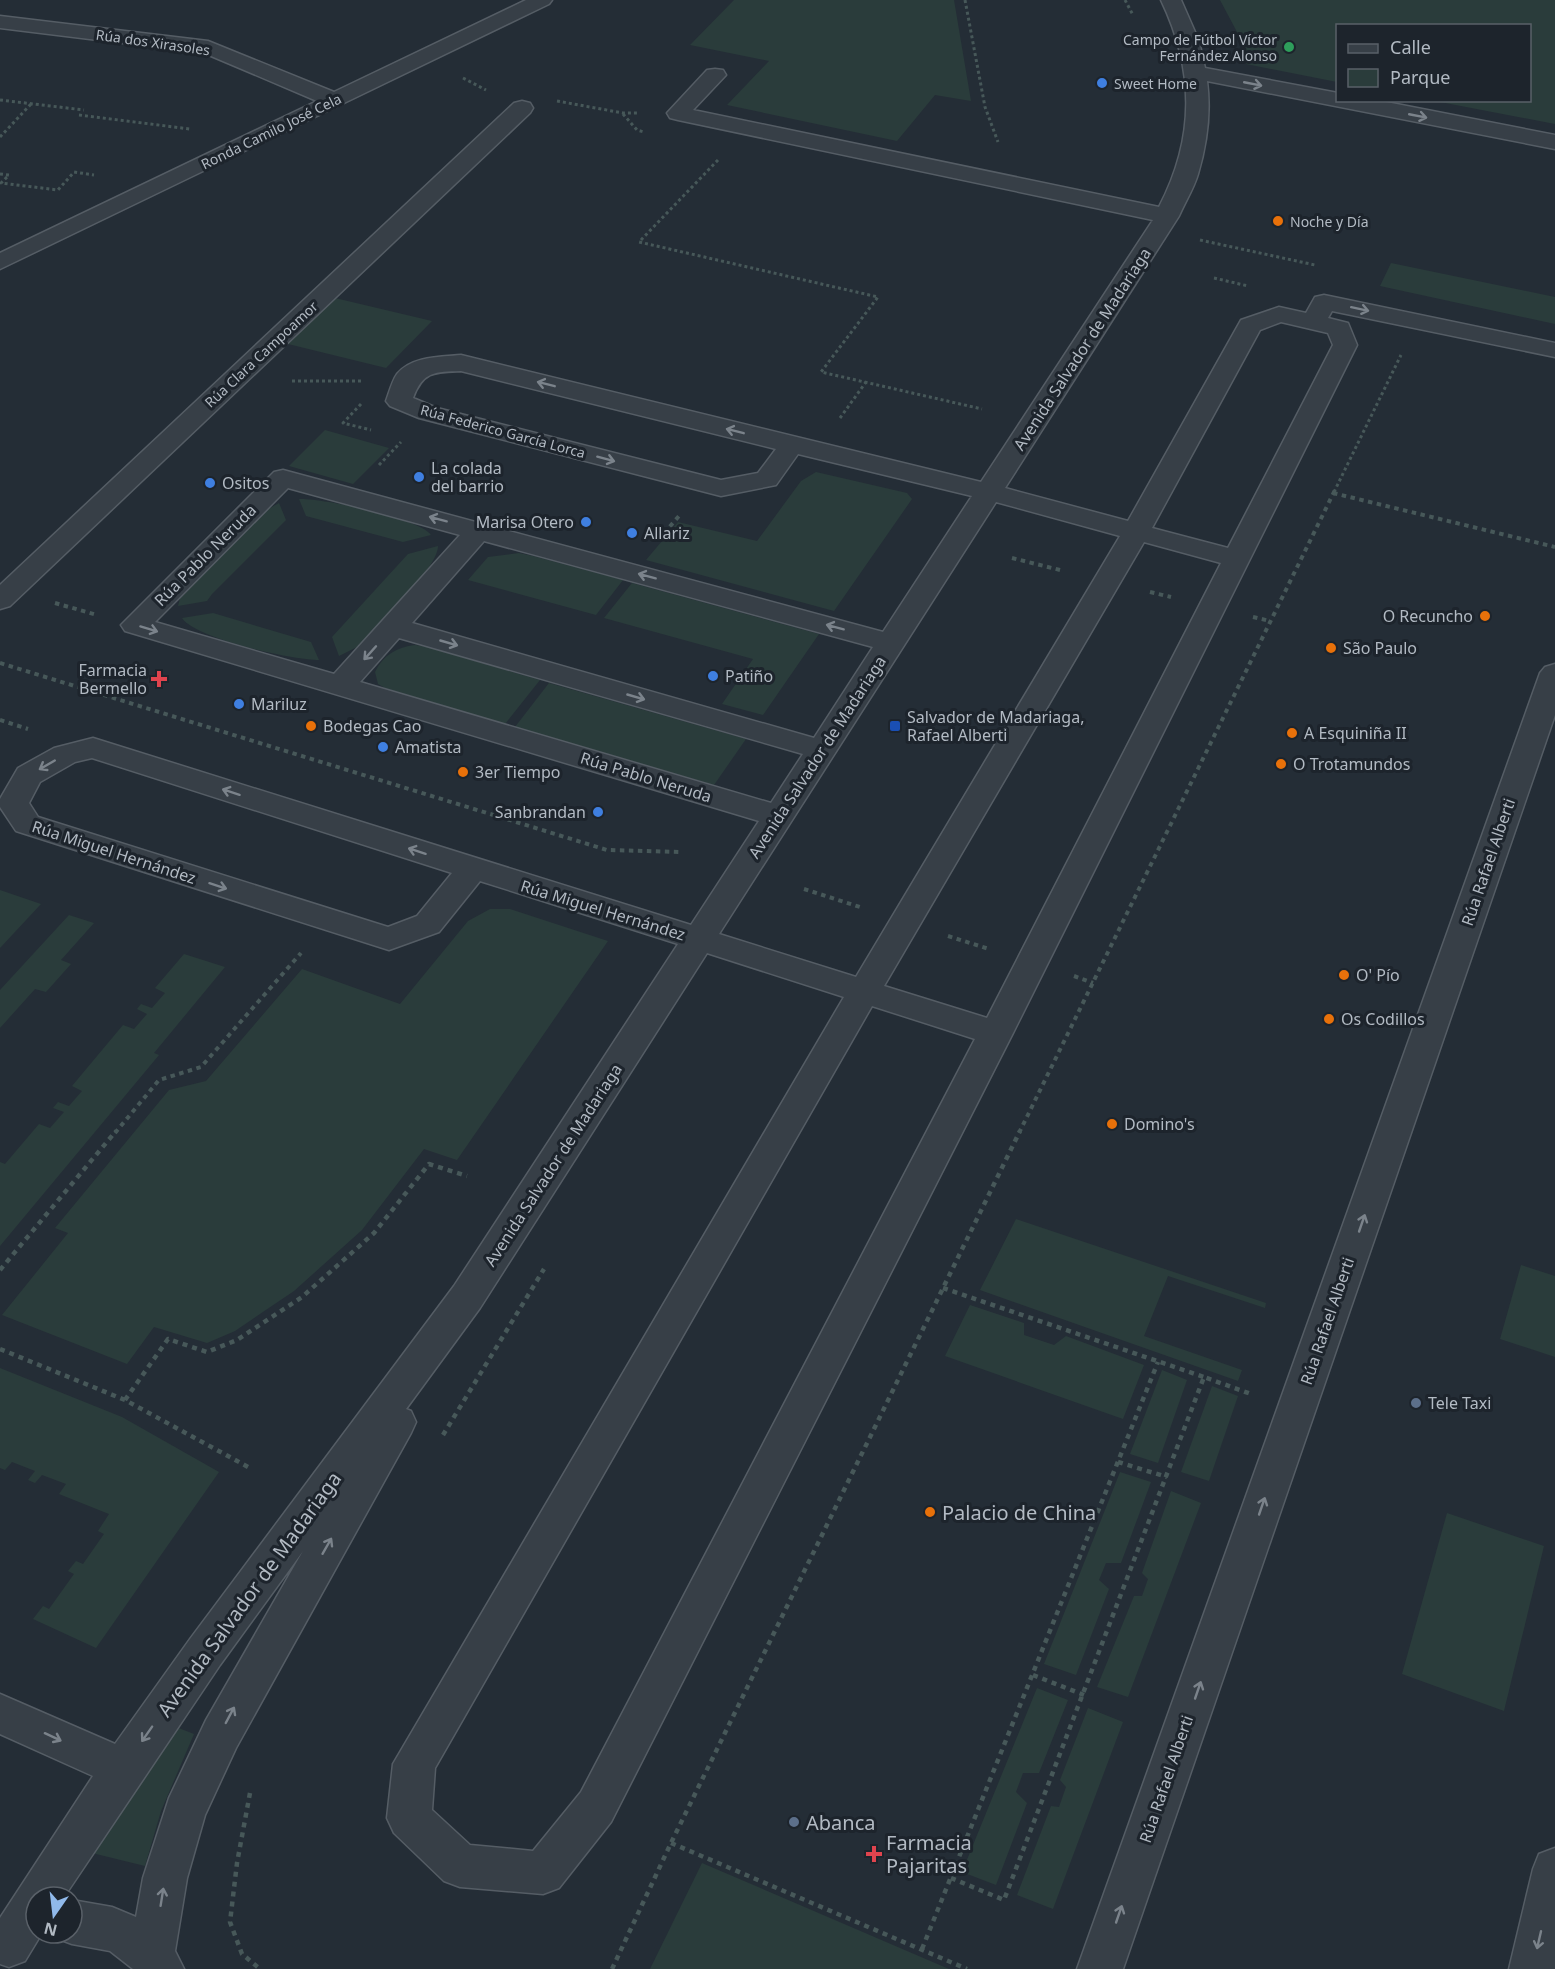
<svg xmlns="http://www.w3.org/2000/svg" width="1555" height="1969" font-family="'Noto Sans',sans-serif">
<rect width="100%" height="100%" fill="#242d36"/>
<g fill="#2a3c3b">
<path d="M734 0H954L971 101 935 95 897 141 727 105 769 61 690 45Z"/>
<path d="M1220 0H1555V124L1435 101 1530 100V26H1338L1337 82 1246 64 1236 30Z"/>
<path d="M1391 263 1555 297V324L1380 286Z"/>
<path d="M335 298 432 321 386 368 288 344Z"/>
<path d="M325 430 389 448 353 484 289 466Z"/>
<path d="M816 472 907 493 912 499 834 611 646 560 678 522 757 541 801 481Z"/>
<path d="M299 499C322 498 419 518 431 535L403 542 306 516Z"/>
<path d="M279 503 286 520 212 594 207 601 178 606 181 594 261 513Z"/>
<path d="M438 546C438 567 384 620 368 637L359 646 339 656 332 637 408 554Z"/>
<path d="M519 553 533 556 623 580 596 615 468 580 488 557Z"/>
<path d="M632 583 819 634 763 715 722 704 753 659 604 618Z"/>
<path d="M213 613 311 642 319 660C293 660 196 639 182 618Z"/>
<path d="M415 645 427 647 540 680 505 724 385 688 378 684 375 672C383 655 397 647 415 645Z"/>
<path d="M549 683 746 739 714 785 515 727Z"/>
<path d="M0 890 41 904 0 948Z"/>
<path d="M490 909H510L608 941 457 1160 424 1149 362 1230 294 1291 235 1331 207 1343 154 1327 127 1364 2 1315 68 1233 55 1228 169 1090 206 1081 302 969 400 1004 468 921Z"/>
<path d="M69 915 94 923 61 960 71 964 46 992 35 989 0 1028V990Z"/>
<path d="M184 954 225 967 154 1053 159 1055 0 1246V1162L5 1164 39 1124 50 1128 64 1112 53 1108 58 1102 69 1106 82 1091 72 1086 123 1025 134 1029 147 1014 137 1009 141 1004 152 1008 165 993 155 988Z"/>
<path d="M1016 1219 1266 1303 1265 1308 1168 1276 1144 1336 1242 1370 1238 1381 980 1290Z"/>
<path d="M1521 1265 1555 1276V1357L1500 1339Z"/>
<path d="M970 1305 1024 1323V1335L1054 1345 1066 1336 1144 1365 1123 1419 945 1356Z"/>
<path d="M0 1368 122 1417 219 1472 96 1648 33 1619 43 1606 49 1609 74 1574 68 1571 76 1561 83 1564 104 1534 98 1531 109 1514 59 1494 66 1484 42 1475 35 1483 28 1480 35 1471 12 1462 5 1470 0 1468Z"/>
<path d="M1162 1370 1187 1380 1158 1463 1130 1454Z"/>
<path d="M1212 1386 1238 1396 1209 1481 1181 1472Z"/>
<path d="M1120 1472 1151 1482 1121 1563H1106L1099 1580 1109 1589 1076 1675 1044 1664Z"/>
<path d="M1171 1491 1201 1503 1128 1697 1097 1687 1134 1596H1142L1148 1579 1142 1573Z"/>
<path d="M1447 1513 1544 1546 1504 1711 1402 1674Z"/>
<path d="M1037 1688 1068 1700 1039 1773H1023L1016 1792 1027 1803 996 1885 962 1872Z"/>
<path d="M1088 1708 1123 1722 1053 1909 1017 1895 1051 1806 1059 1807 1066 1787 1060 1780Z"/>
<path d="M176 1727 194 1734 161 1811 145 1866 92 1853Z"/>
<path d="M702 1863 949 1969H650Z"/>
</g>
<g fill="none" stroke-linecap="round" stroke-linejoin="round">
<defs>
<g id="street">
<path d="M526 0H552L549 4 0 269V253L317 101 204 53 0 28V16L208 41 334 92Z"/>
<path d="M1161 0H1181L1199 41 1205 68 1338 93V100H1376L1555 135V149L1207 81C1211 111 1207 144 1198 174 1194 188 1185 202 1179 216L1005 488 1128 521 1241 320 1279 307 1306 313 1315 297 1324 295 1555 343V357L1332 311 1328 318 1348 323 1357 345 1013 1033 611 1822 559 1888 543 1894 460 1887 444 1881 394 1833 387 1818 393 1764 844 997 707 953 480 1308 406 1409 411 1411 416 1422 411 1433 236 1748 205 1815 187 1878 175 1951 184 1969H133L110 1951 72 1944 56 1938 54 1933H72V1900L112 1907 136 1917 143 1878 169 1798 206 1720 303 1551 220 1665 64 1897H36V1933H42L25 1961 9 1967 0 1964V1918L93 1776 0 1734V1694L115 1744 190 1639 454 1286 678 944 480 881 439 932 389 950 16 831 0 807V799L18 768 54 748 93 738 691 925 759 821 125 631 121 625 274 472 283 470 883 632 972 496 798 454 776 485 721 496 419 418 390 406 386 401C389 393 392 381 397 374 412 356 440 357 461 355L981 482 1153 220 678 120 670 118 667 113 707 70 715 69 723 70 726 75 693 110 1159 207C1195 138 1195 71 1161 0ZM1281 322 1328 333 1333 345 1228 548 1152 528 1260 330ZM461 371 776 449 758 473 721 480 437 408 413 398C423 371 435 372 461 371ZM288 488 460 535 334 674 155 622ZM996 502 1120 536 856 977 719 934ZM484 541 873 647 814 738 412 623ZM1144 542 1221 563 987 1018 884 986ZM399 638 803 754 771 803 360 682ZM92 758 452 873 417 916 388 927 38 817 29 803 40 782 75 762ZM872 1006 975 1039 581 1792 533 1851 470 1845 432 1810 435 1768Z"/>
<path d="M522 101 530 103 533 108 530 113 10 606 0 609V585L514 103Z"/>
<path d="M1555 664V715L1123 1969H1077L1540 673 1545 667Z"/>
<path d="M1555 1848V1969H1509L1533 1869 1539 1854Z"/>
</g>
</defs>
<use href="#street" stroke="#555d65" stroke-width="3"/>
<g stroke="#475859" stroke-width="3" stroke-dasharray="3 3" stroke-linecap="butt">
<path d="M965 0 985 107 998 142"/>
<path d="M1125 0 1133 15"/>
<path d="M463 78 486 90"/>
<path d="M0 100 84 110"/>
<path d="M557 101 623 113H639"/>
<path d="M623 114 637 130 644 132"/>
<path d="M79 115 190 129"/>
<path d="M0 137 31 104"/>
<path d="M718 160 639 242 878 297 821 372 982 409"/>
<path d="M0 174 9 175 1 183 58 190 74 172 94 175"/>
<path d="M1200 240 1315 265"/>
<path d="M1214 278 1248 286"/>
<path d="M292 381H363"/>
<path d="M361 404 343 423 371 430"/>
<path d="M840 418 866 382"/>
<path d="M379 465 401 442"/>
<path d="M1334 492 1401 355"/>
</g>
<g stroke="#475859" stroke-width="4" stroke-dasharray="4.5 4.5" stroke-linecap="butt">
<path d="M1333 493 1555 547"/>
<path d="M658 540 679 516"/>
<path d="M1012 558 1064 571"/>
<path d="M1150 592 1171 597"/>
<path d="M55 603 97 615"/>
<path d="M1253 617 1270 621"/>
<path d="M0 663 607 850 681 852"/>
<path d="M0 720 28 729"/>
<path d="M804 889 863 908"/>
<path d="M948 936 989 949"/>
<path d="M1074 976 1093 983"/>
<path d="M115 1133 159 1080 201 1067 301 953"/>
<path d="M1019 1133 1335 490"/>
</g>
<g stroke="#475859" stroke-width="4.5" stroke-dasharray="5 5" stroke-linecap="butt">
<path d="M0 1270 116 1131"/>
<path d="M943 1288 1204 1377"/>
<path d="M0 1349 125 1400 250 1468"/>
<path d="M125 1400 168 1339 207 1352 237 1340 302 1297 374 1233 429 1164 467 1176"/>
<path d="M443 1435 544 1269"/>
<path d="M1118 1462 1167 1477"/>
<path d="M1033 1675 1084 1695"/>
<path d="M250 1793 237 1863 230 1922 242 1954 260 1969"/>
<path d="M671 1843 967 1969"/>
<path d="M951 1878 1004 1900 1204 1377 1251 1394"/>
<path d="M922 1949 1158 1362"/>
<path d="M612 1969 671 1843 1020 1131"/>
</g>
<use href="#street" fill="#373f47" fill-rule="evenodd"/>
</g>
<defs><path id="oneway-shaft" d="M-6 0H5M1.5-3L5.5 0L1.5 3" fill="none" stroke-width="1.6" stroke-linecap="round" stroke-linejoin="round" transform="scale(1.5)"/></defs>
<g stroke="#7b838b">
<use href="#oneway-shaft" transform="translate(1253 84) rotate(11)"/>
<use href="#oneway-shaft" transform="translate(1418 116) rotate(11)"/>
<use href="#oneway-shaft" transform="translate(1360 309) rotate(12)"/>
<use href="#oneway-shaft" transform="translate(546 384) rotate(-166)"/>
<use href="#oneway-shaft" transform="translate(735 431) rotate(-166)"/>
<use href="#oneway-shaft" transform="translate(606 459) rotate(15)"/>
<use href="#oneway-shaft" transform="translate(438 519) rotate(-165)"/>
<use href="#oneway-shaft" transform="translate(647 576) rotate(-165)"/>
<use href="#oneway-shaft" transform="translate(835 627) rotate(-165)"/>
<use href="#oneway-shaft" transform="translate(149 629) rotate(17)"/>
<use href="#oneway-shaft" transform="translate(449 643) rotate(16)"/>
<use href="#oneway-shaft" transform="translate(370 653) rotate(132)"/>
<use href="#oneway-shaft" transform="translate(636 697) rotate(16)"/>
<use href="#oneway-shaft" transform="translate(47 765) rotate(150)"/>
<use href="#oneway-shaft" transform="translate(231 792) rotate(-162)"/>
<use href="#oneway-shaft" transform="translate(417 851) rotate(-162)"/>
<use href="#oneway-shaft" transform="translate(218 886) rotate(18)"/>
<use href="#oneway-shaft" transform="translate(1362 1223) rotate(-71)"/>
<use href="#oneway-shaft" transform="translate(1262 1506) rotate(-71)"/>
<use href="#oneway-shaft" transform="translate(327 1546) rotate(-60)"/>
<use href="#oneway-shaft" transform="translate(1198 1690) rotate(-71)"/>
<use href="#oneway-shaft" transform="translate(230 1715) rotate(-62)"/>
<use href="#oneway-shaft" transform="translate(147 1734) rotate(125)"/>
<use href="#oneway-shaft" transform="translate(53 1737) rotate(25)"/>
<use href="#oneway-shaft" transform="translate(162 1897) rotate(-81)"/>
<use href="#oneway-shaft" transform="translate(1119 1914) rotate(-71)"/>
<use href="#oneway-shaft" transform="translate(1539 1940) rotate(103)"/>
</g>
<circle fill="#2e9e5b" stroke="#1d242c" stroke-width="2" cx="1289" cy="47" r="6"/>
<g fill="#3f7fe0" stroke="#1d242c" stroke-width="2">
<circle cx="1102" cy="83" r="6"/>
<circle cx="419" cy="477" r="6"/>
<circle cx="210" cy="483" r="6"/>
<circle cx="586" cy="522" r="6"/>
<circle cx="632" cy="533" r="6"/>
<circle cx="713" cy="676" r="6"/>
<circle cx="239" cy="704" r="6"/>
<circle cx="383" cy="747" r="6"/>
<circle cx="598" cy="812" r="6"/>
</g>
<g fill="#e8710a" stroke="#1d242c" stroke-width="2">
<circle cx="1278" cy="221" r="6"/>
<circle cx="1485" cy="616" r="6"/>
<circle cx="1331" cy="648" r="6"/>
<circle cx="311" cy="726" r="6"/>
<circle cx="1292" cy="733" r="6"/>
<circle cx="1281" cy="764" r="6"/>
<circle cx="463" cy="772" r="6"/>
<circle cx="1344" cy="975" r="6"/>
<circle cx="1329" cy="1019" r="6"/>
<circle cx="1112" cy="1124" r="6"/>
<circle cx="930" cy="1512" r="6"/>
</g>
<g fill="#e0444e" stroke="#1d242c" stroke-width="2">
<path d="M156 670h6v6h6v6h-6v6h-6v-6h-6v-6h6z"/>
<path d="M871 1845h6v6h6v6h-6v6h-6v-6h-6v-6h6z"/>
</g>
<rect fill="#1a4fb4" stroke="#1d242c" stroke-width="2" x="889" y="720" width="12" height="12" rx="3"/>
<g fill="#5c6f8a" stroke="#1d242c" stroke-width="2">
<circle cx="1416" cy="1403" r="6"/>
<circle cx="794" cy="1822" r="6"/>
</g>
<g text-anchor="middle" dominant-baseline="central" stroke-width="6" stroke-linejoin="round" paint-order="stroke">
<g font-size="14" fill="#b2bac3" stroke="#1d242c" text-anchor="start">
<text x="1277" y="39" text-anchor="end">Campo de Fútbol Víctor<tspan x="1277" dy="16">Fernández Alonso</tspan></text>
<text x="1114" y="83">Sweet Home</text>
<text x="1290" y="221">Noche y Día</text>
</g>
<g font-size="14" fill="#b2bac3" stroke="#1d242c">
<text transform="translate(153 42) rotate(8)">Rúa dos Xirasoles</text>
<text transform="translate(271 131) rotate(-26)">Ronda Camilo José Cela</text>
<text transform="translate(261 354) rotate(-43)">Rúa Clara Campoamor</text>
<text transform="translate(503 431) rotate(15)">Rúa Federico García Lorca</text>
</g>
<g font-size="16" fill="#b2bac3" stroke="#1d242c">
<text transform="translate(1082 349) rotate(-57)">Avenida Salvador de Madariaga</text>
<text transform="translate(205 555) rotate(-45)">Rúa Pablo Neruda</text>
<text transform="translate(817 757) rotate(-57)">Avenida Salvador de Madariaga</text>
<text transform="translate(646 777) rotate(17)">Rúa Pablo Neruda</text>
<text transform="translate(114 852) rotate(18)">Rúa Miguel Hernández</text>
<text transform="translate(1488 862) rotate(-71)">Rúa Rafael Alberti</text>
<text transform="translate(603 910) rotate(17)">Rúa Miguel Hernández</text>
<text transform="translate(553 1165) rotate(-57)">Avenida Salvador de Madariaga</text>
<text transform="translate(1327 1321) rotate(-71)">Rúa Rafael Alberti</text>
<text transform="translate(1166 1779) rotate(-71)">Rúa Rafael Alberti</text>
</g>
<g font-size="16" fill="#b2bac3" stroke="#1d242c" text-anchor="start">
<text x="431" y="468">La colada<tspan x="431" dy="18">del barrio</tspan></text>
<text x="222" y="483">Ositos</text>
<text x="574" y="522" text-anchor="end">Marisa Otero</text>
<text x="644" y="533">Allariz</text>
<text x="1473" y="616" text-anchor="end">O Recuncho</text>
<text x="1343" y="648">São Paulo</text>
<text x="147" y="670" text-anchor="end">Farmacia<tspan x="147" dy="18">Bermello</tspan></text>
<text x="725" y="676">Patiño</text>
<text x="251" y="704">Mariluz</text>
<text x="907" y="717">Salvador de Madariaga,<tspan x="907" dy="18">Rafael Alberti</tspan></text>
<text x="323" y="726">Bodegas Cao</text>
<text x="1304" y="733">A Esquiniña II</text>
<text x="395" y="747">Amatista</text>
<text x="1293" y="764">O Trotamundos</text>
<text x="475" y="772">3er Tiempo</text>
<text x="586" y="812" text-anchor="end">Sanbrandan</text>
<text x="1356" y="975">O' Pío</text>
<text x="1341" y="1019">Os Codillos</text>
<text x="1124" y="1124">Domino's</text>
<text x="1428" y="1403">Tele Taxi</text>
</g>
<g font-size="20" fill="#b2bac3" stroke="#1d242c" text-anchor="start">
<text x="942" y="1512">Palacio de China</text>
<text x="806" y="1822">Abanca</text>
<text x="886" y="1842">Farmacia<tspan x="886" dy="23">Pajaritas</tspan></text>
</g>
<g font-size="20" fill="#b2bac3" stroke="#1d242c">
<text transform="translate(249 1594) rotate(-54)">Avenida Salvador de Madariaga</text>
</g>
</g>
<rect x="1336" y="24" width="195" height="78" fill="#1d242c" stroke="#596068" stroke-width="1.5"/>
<rect x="1348" y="44" width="30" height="9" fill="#373f47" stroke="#596068" stroke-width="1.5"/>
<text x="1390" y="54" font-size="18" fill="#b2bac3">Calle</text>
<rect x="1348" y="69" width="30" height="18" fill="#2a3c3b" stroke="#596068" stroke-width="1.5"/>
<text x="1390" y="84" font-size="18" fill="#b2bac3">Parque</text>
<g transform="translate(54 1915) rotate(194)"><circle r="28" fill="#1d242c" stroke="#596068" stroke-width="1.5"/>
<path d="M0-4.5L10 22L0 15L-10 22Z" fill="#90b9ea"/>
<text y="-9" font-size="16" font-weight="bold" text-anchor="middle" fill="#b2bac3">N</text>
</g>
</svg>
